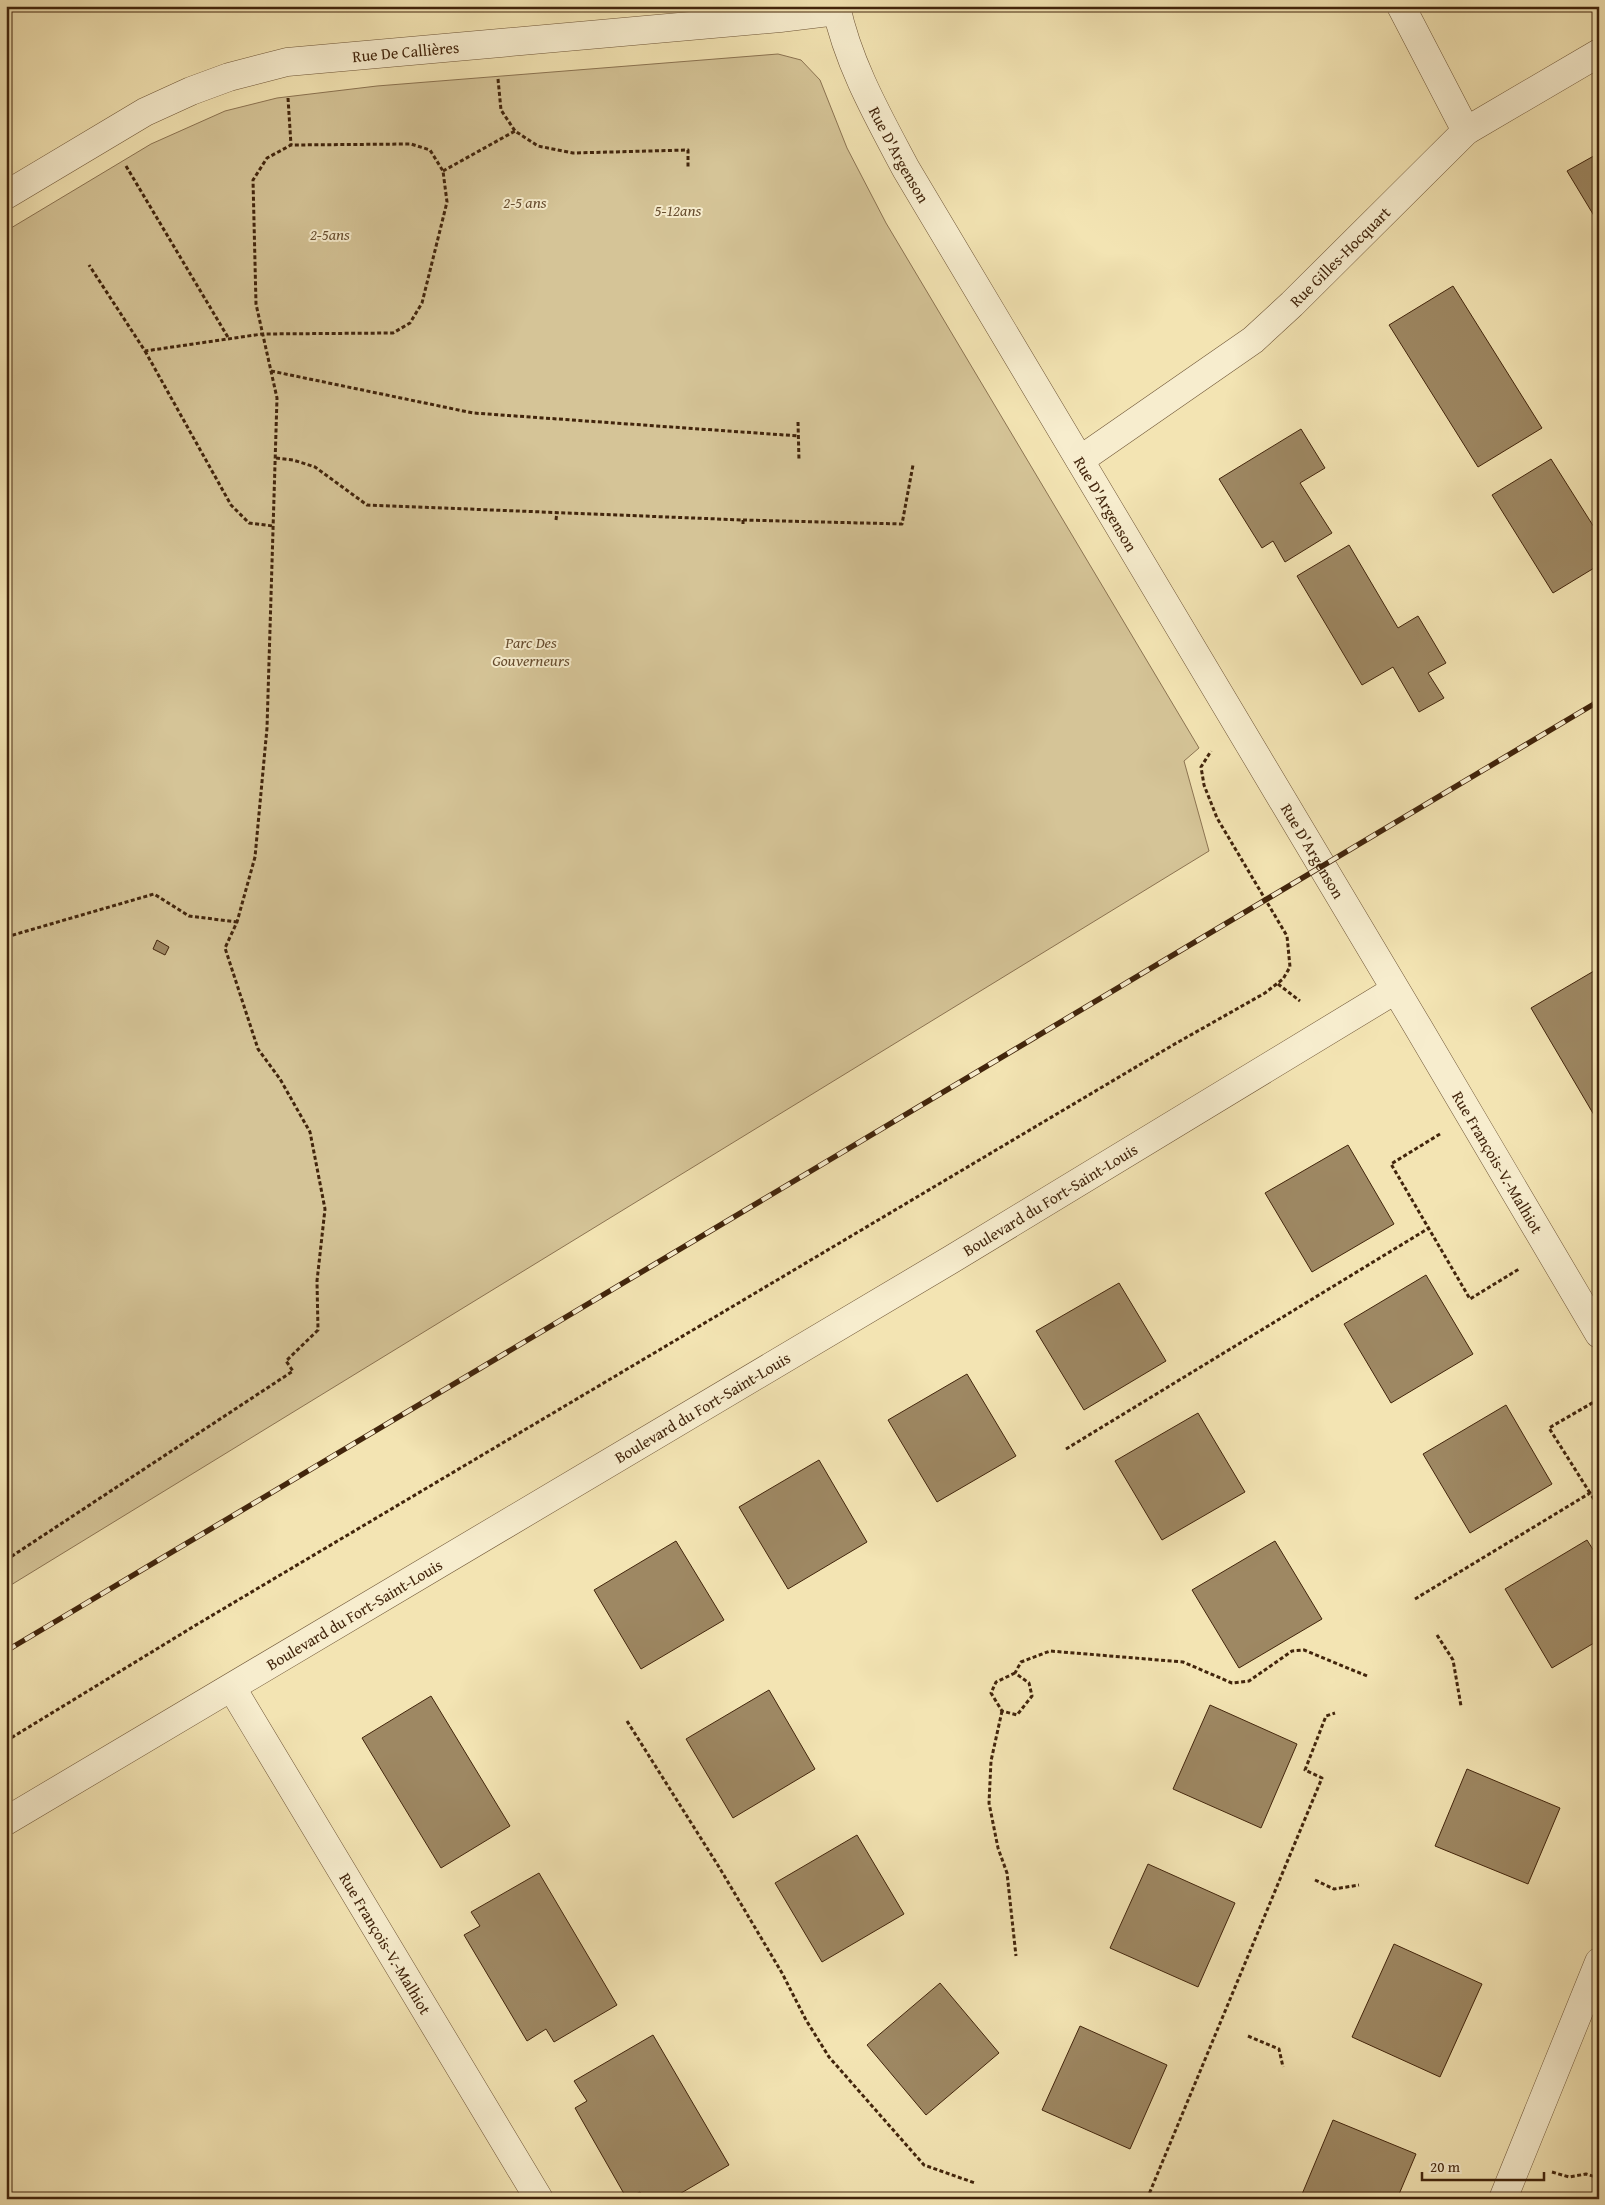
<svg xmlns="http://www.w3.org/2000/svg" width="1605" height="2205" font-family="'Gentium Book Plus',serif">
<rect width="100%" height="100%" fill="#f3e4b3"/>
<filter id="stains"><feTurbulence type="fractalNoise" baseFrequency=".004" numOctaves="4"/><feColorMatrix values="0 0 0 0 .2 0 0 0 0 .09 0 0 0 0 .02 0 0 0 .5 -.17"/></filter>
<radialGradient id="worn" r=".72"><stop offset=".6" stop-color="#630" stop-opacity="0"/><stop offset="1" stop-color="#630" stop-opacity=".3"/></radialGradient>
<path fill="#d5c497" stroke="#8c7452" d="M778 54 801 60 820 80 847 148 886 223 1199 748 1184 761 1209 851 6 1588V231L151 144 225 111 277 98 377 86Z"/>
<g fill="#9e8863" stroke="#42250c">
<path d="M1599 153V224L1567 171Z"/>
<path d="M1453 286 1542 428 1478 467 1389 325Z"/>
<path d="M1301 429 1325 468 1300 483 1332 533 1285 562 1273 541 1262 548 1219 479Z"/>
<path d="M1551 459 1599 535V565L1553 593 1492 495Z"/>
<path d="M1349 545 1398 628 1418 616 1446 663 1428 673 1444 698 1419 712 1393 667 1362 685 1297 576Z"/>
<path d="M157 940 169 947 165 955 153 949Z"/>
<path d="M1599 968V1112L1594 1115 1531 1008Z"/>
<path d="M1348 1145 1394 1224 1312 1272 1265 1193Z"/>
<path d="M1426 1275 1473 1354 1391 1403 1344 1324Z"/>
<path d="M1119 1283 1166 1361 1084 1410 1036 1331Z"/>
<path d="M967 1374 1016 1456 937 1502 888 1420Z"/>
<path d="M1506 1405 1552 1484 1470 1533 1423 1454Z"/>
<path d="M1198 1413 1245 1492 1162 1540 1115 1461Z"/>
<path d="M819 1460 867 1542 788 1589 739 1507Z"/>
<path d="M1587 1540 1599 1559V1640L1552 1668 1505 1589Z"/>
<path d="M676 1541 724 1620 641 1669 594 1590Z"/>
<path d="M1275 1541 1322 1619 1239 1668 1192 1590Z"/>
<path d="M769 1690 815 1769 733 1818 686 1739Z"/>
<path d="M431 1696 510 1826 441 1868 362 1738Z"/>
<path d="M1210 1705 1297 1744 1261 1828 1173 1789Z"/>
<path d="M1467 1769 1560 1808 1528 1884 1435 1846Z"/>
<path d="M857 1835 904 1914 822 1962 775 1883Z"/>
<path d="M1148 1864 1235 1903 1198 1987 1110 1948Z"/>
<path d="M539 1873 617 2005 554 2042 546 2029 527 2041 464 1935 480 1926 471 1912Z"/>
<path d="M1394 1944 1482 1984 1440 2077 1352 2037Z"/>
<path d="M940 1983 999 2053 926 2115 867 2045Z"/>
<path d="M1080 2026 1167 2065 1130 2149 1042 2110Z"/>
<path d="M653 2035 729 2165 671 2199H644L640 2192 627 2199 575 2108 587 2101 574 2081Z"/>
<path d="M1333 2120 1416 2154 1397 2199H1300Z"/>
</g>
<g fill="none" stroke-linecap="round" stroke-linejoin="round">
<defs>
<g id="minor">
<path id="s1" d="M836 6C848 64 879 118 906 169L1418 1027 1599 1334"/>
<path d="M1401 6 1466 131"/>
<path id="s2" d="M6 195 145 112 191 91 229 77 287 62 780 18 837 11"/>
<path id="s3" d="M1080 460 1253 340 1292 304 1466 131 1599 53"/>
<path id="s4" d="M232 1688 539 2199"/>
<path id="s5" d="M6 1821 952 1259 1395 990"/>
<path d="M1503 2199 1599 1962"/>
</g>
</defs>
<use href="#minor" stroke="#6e5536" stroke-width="29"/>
<g stroke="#42250c" stroke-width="3" stroke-dasharray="4 2.5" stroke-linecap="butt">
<path d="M498 79 501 110 515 131 538 146 573 153 688 150V169"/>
<path d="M288 98 291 145"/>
<path d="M126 166 229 339"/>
<path d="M443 171 515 131"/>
<path d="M145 351 231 505 249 523 273 526"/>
<path d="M271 371 473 413 799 436"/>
<path d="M798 422 799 461"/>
<path d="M276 458 293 460 315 467 367 505 743 520V526"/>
<path d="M556 520 557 512"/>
<path d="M743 520 902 524 913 465"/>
<path d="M6 937 154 894 189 916 237 922"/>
<path d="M1278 984 1300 1001"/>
<path d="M1440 1134 1391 1164 1470 1299 1519 1269"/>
<path d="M1066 1449 1429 1228"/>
<path d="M1590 1493 1549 1428 1599 1399"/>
<path d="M6 1560 293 1371 286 1361 318 1330 317 1281 325 1209 310 1132 280 1079 258 1049 225 948 237 922 255 857 267 728 277 398 256 304 253 180 267 158 291 145 411 144 430 150 443 171 447 202 422 303 410 323 393 333 262 334 145 351 89 265"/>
<path d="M1415 1599 1590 1493 1599 1507"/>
<path d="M1437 1635 1453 1660 1461 1706"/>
<path d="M1015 1673 996 1682 991 1693 1002 1711 1017 1715 1032 1696 1029 1683 1015 1673 1021 1662 1050 1651 1183 1662 1232 1683 1249 1681 1292 1651 1304 1650 1367 1676"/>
<path d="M1002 1711 991 1761 989 1803 998 1848 1007 1873 1016 1956"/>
<path d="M627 1721 719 1867 782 1973 806 2020 829 2057 924 2165 975 2183"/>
<path d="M6 1741 196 1625 1173 1045 1265 993 1283 979 1290 967 1287 936 1217 818 1204 785 1201 767 1211 751"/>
<path d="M1315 1880 1334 1889 1359 1885"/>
<path d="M1248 2036 1279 2049 1283 2067"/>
<path d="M1552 2172 1569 2177 1586 2174 1599 2178"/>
<path d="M1147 2199 1322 1778 1305 1770 1326 1716 1335 1713"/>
</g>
<use href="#minor" stroke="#f7edce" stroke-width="28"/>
<defs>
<path id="rail" d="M6 1651 1599 701"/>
</defs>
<use href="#rail" stroke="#42250c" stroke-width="5.5"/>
<use href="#rail" stroke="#f7edce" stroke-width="4" stroke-dasharray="11" stroke-linecap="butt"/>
</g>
<g text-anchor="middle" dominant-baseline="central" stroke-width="4" stroke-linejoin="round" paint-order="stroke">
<g font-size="16" fill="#42250c" stroke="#f7edce">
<text stroke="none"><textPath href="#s2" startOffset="432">Rue De Callières</textPath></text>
<text stroke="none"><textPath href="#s1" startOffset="162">Rue D'Argenson</textPath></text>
<text stroke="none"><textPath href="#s3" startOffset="331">Rue Gilles-Hocquart</textPath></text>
<text stroke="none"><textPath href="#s1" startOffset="568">Rue D'Argenson</textPath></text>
<text stroke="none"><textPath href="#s1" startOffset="972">Rue D'Argenson</textPath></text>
<text stroke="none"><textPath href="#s1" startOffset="1334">Rue François-V.-Malhiot</textPath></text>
<text stroke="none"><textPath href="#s5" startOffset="1215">Boulevard du Fort-Saint-Louis</textPath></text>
<text stroke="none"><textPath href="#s5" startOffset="810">Boulevard du Fort-Saint-Louis</textPath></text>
<text stroke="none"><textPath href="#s5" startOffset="405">Boulevard du Fort-Saint-Louis</textPath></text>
<text stroke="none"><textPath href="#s4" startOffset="298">Rue François-V.-Malhiot</textPath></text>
</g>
<g font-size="16" font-style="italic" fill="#674d2f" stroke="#f7edce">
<text x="525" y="202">2-5 ans</text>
<text x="678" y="210">5-12ans</text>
<text x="330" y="234">2-5ans</text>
<text x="531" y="642">Parc Des<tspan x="531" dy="18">Gouverneurs</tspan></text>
</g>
</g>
<rect width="1605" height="2205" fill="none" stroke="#f3e4b3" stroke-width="25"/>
<rect x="8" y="8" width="1590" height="2190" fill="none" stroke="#42250c" stroke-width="2.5"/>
<rect x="12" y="12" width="1580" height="2180" fill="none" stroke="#42250c"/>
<path d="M1422 2172v8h122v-8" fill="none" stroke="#42250c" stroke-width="2.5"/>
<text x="1430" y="2172" font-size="15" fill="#42250c" stroke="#f7edce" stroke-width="4" paint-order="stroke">20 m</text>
<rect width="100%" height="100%" filter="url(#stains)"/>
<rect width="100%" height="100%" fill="url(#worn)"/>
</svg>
